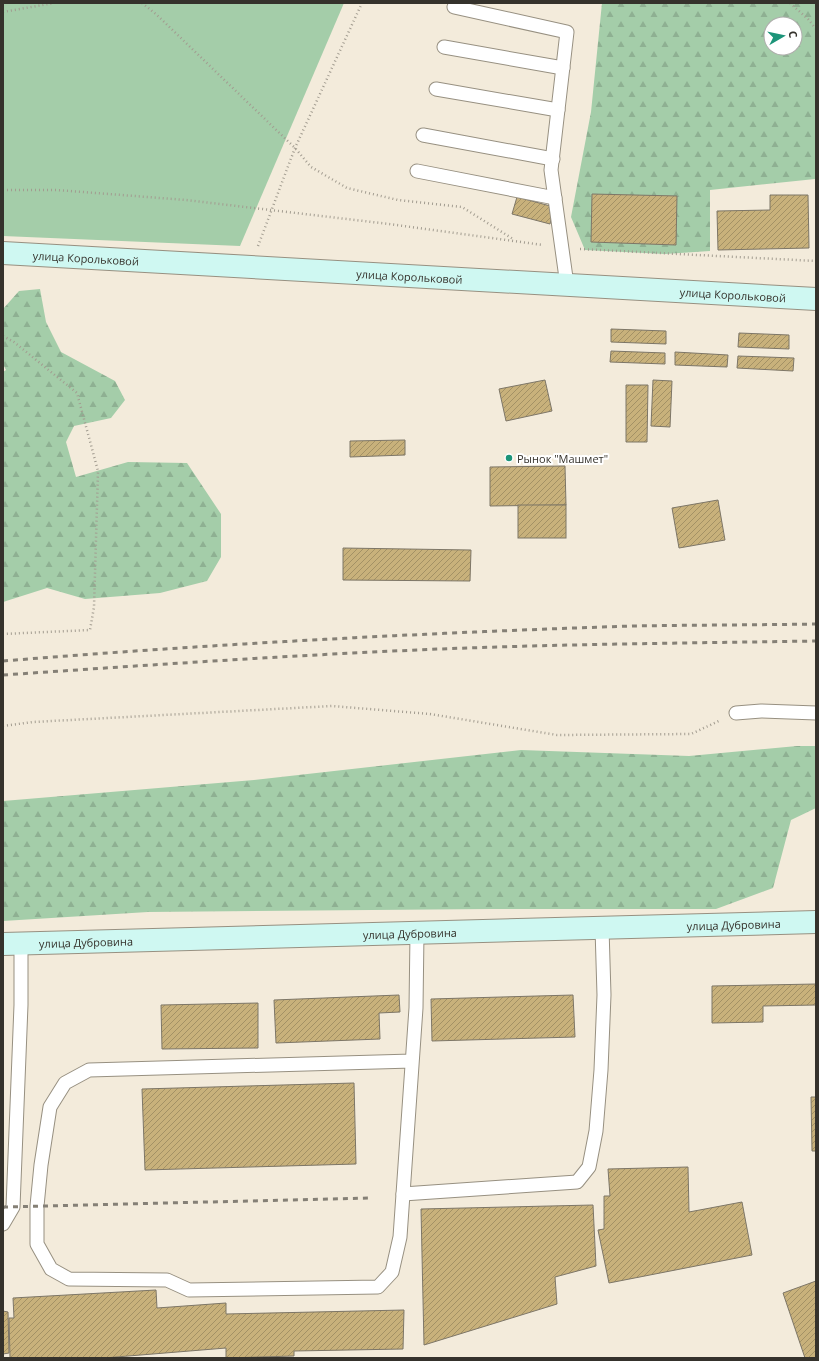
<svg xmlns="http://www.w3.org/2000/svg" width="819" height="1361" font-family="'Open Sans',sans-serif">
<defs>
<pattern id="forest-firs" width="22" height="20" patternUnits="userSpaceOnUse"><rect width="22" height="20" fill="#a4cda9"/><path d="M5 1l3.5 6h-7zM16 11l3.5 6h-7z" fill="#8eb092"/></pattern>
<pattern id="building-hatch" width="6" height="6" patternUnits="userSpaceOnUse"><rect width="6" height="6" fill="#c8b17b"/><path d="M-1 1l2-2M0 6l6-6M5 7l2-2" fill="none" stroke="#a39165"/></pattern>
</defs>
<rect width="100%" height="100%" fill="#f3ebdb"/>
<path fill="#a4cda9" d="M3 3H344L240 246 3 236Z"/>
<g fill="url(#forest-firs)" fill-rule="evenodd">
<path d="M602 3H816V186L815 179 710 190V251L665 254 585 250 571 217 591 112ZM771 24H795V48H771Z"/>
<path d="M40 289 46 322 61 352 115 381 125 400 111 418 74 426 66 442 76 477 128 462 187 463 221 514V557L207 581 160 593 85 599 47 588 3 602V372L6 370 3 364V309L19 291Z"/>
<path d="M797 746H816V808L791 820 773 888 716 909H490L148 912 3 921V801L254 780 521 750 689 756Z"/>
</g>
<g fill="url(#building-hatch)" stroke="#7d7667">
<path d="M592 194 677 196 676 245 591 242Z"/>
<path d="M770 195H808L809 248 718 250 717 211 770 210Z"/>
<path d="M517 197 554 207 550 224 512 214Z"/>
<path d="M611 329 666 331V344L611 342Z"/>
<path d="M739 333 789 335V349L738 347Z"/>
<path d="M611 351 665 353V364L610 362Z"/>
<path d="M675 352 728 355 727 367 675 365Z"/>
<path d="M738 356 794 358 793 371 737 368Z"/>
<path d="M545 380 552 411 506 421 499 389Z"/>
<path d="M653 380 672 381 670 427 651 426Z"/>
<path d="M626 385H648L647 442H626Z"/>
<path d="M405 440V455L350 457V441Z"/>
<path d="M565 466 566 505 490 506V467Z"/>
<path d="M718 500 725 540 679 548 672 508Z"/>
<rect x="518" y="505" width="48" height="33"/>
<path d="M343 548 471 550 470 581 343 580Z"/>
<path d="M816 984V1005L763 1006V1022L712 1023V986Z"/>
<path d="M399 995 400 1012 379 1013 380 1039 276 1043 274 1000Z"/>
<path d="M573 995 575 1037 432 1041 431 999Z"/>
<path d="M258 1003V1048L162 1049 161 1005Z"/>
<path d="M354 1083 356 1164 145 1170 142 1089Z"/>
<path d="M811 1097H816V1151H812Z"/>
<path d="M688 1167 689 1212 742 1202 752 1255 609 1283 598 1230 604 1229V1196H610L608 1169Z"/>
<path d="M593 1205 596 1266 555 1277 557 1304 424 1345 421 1209Z"/>
<path d="M816 1281V1358H805L783 1293Z"/>
<path d="M156 1290 157 1308 226 1303V1314L404 1310 403 1349 294 1351V1356L226 1358V1348L104 1358H10L9 1318H14L13 1298Z"/>
<path d="M3 1311 8 1312 9 1353 3 1354Z"/>
</g>
<g fill="none" stroke-linecap="round" stroke-linejoin="round">
<defs>
<g id="service">
<path d="M454 7 567 32 551 170 567 285"/>
<path d="M444 47 563 68"/>
<path d="M436 89 558 110"/>
<path d="M423 135 553 159"/>
<path d="M417 171 555 198"/>
<path d="M736 713 761 711 816 713"/>
<path d="M412 1061 89 1070 65 1083 50 1107 41 1165 37 1206V1244L51 1269 69 1279 167 1280 189 1290 378 1287 392 1272 400 1237 416 1008 417 933"/>
<path d="M403 1194 577 1182 589 1167 596 1131 601 1070 604 995 602 928"/>
<path d="M3 1224 13 1207 21 1005V943"/>
</g>
<g id="secondary">
<path id="s1" d="M3 253 816 299"/>
<path id="s2" d="M3 944 816 922"/>
</g>
</defs>
<use href="#service" stroke="#979081" stroke-width="15"/>
<use href="#secondary" stroke="#979081" stroke-width="24"/>
<g stroke="#a29c90" stroke-width="2.5" stroke-dasharray="1 3" stroke-linecap="butt">
<path d="M142 3 157 15 295 148 311 167 347 188 398 200 462 207 513 239"/>
<path d="M790 3 808 19 816 29"/>
<path d="M3 12 54 3"/>
<path d="M3 190H57L186 200 389 224 543 245"/>
<path d="M258 246 295 148 362 3"/>
<path d="M580 249 816 261"/>
<path d="M3 336 14 342 77 393 98 471 94 607 90 630 3 634"/>
<path d="M3 726 33 722 332 706 430 714 557 735 691 734 721 720"/>
</g>
<use href="#service" stroke="#fff" stroke-width="13"/>
<use href="#secondary" stroke="#cff8f2" stroke-width="22"/>
<g stroke="#858076" stroke-width="3" stroke-dasharray="5 5" stroke-linecap="butt">
<path d="M3 661C212 644 422 633 632 626 693 625 755 625 816 624"/>
<path d="M3 675C149 665 294 655 440 649 565 644 691 643 816 641"/>
<path d="M3 1207 372 1198"/>
</g>
</g>
<circle fill="#1c9479" stroke="#fff" stroke-width="1.5" cx="509" cy="458" r="4"/>
<g text-anchor="middle" dominant-baseline="central" stroke-width="4" stroke-linejoin="round" paint-order="stroke">
<g font-size="11" fill="#35322c" stroke="#fff">
<text stroke="none"><textPath href="#s1" startOffset="83">улица Корольковой</textPath></text>
<text stroke="none"><textPath href="#s1" startOffset="407">улица Корольковой</textPath></text>
<text stroke="none"><textPath href="#s1" startOffset="731">улица Корольковой</textPath></text>
<text stroke="none"><textPath href="#s2" startOffset="731">улица Дубровина</textPath></text>
<text stroke="none"><textPath href="#s2" startOffset="407">улица Дубровина</textPath></text>
<text stroke="none"><textPath href="#s2" startOffset="83">улица Дубровина</textPath></text>
</g>
<g font-size="11" fill="#35322c" stroke="#fff" text-anchor="start">
<text x="517" y="458">Рынок "Машмет"</text>
</g>
</g>
<rect width="819" height="1361" fill="none" stroke="#35322c" stroke-width="8"/>
<g transform="translate(783 36) rotate(81)"><circle r="19" fill="#ffffff" stroke="#aeadab"/>
<path d="M0-3L7 15L0 10L-7 15Z" fill="#1c9479"/>
<text y="-6" font-size="11" font-weight="bold" text-anchor="middle" fill="#35322c">С</text>
</g>
</svg>
